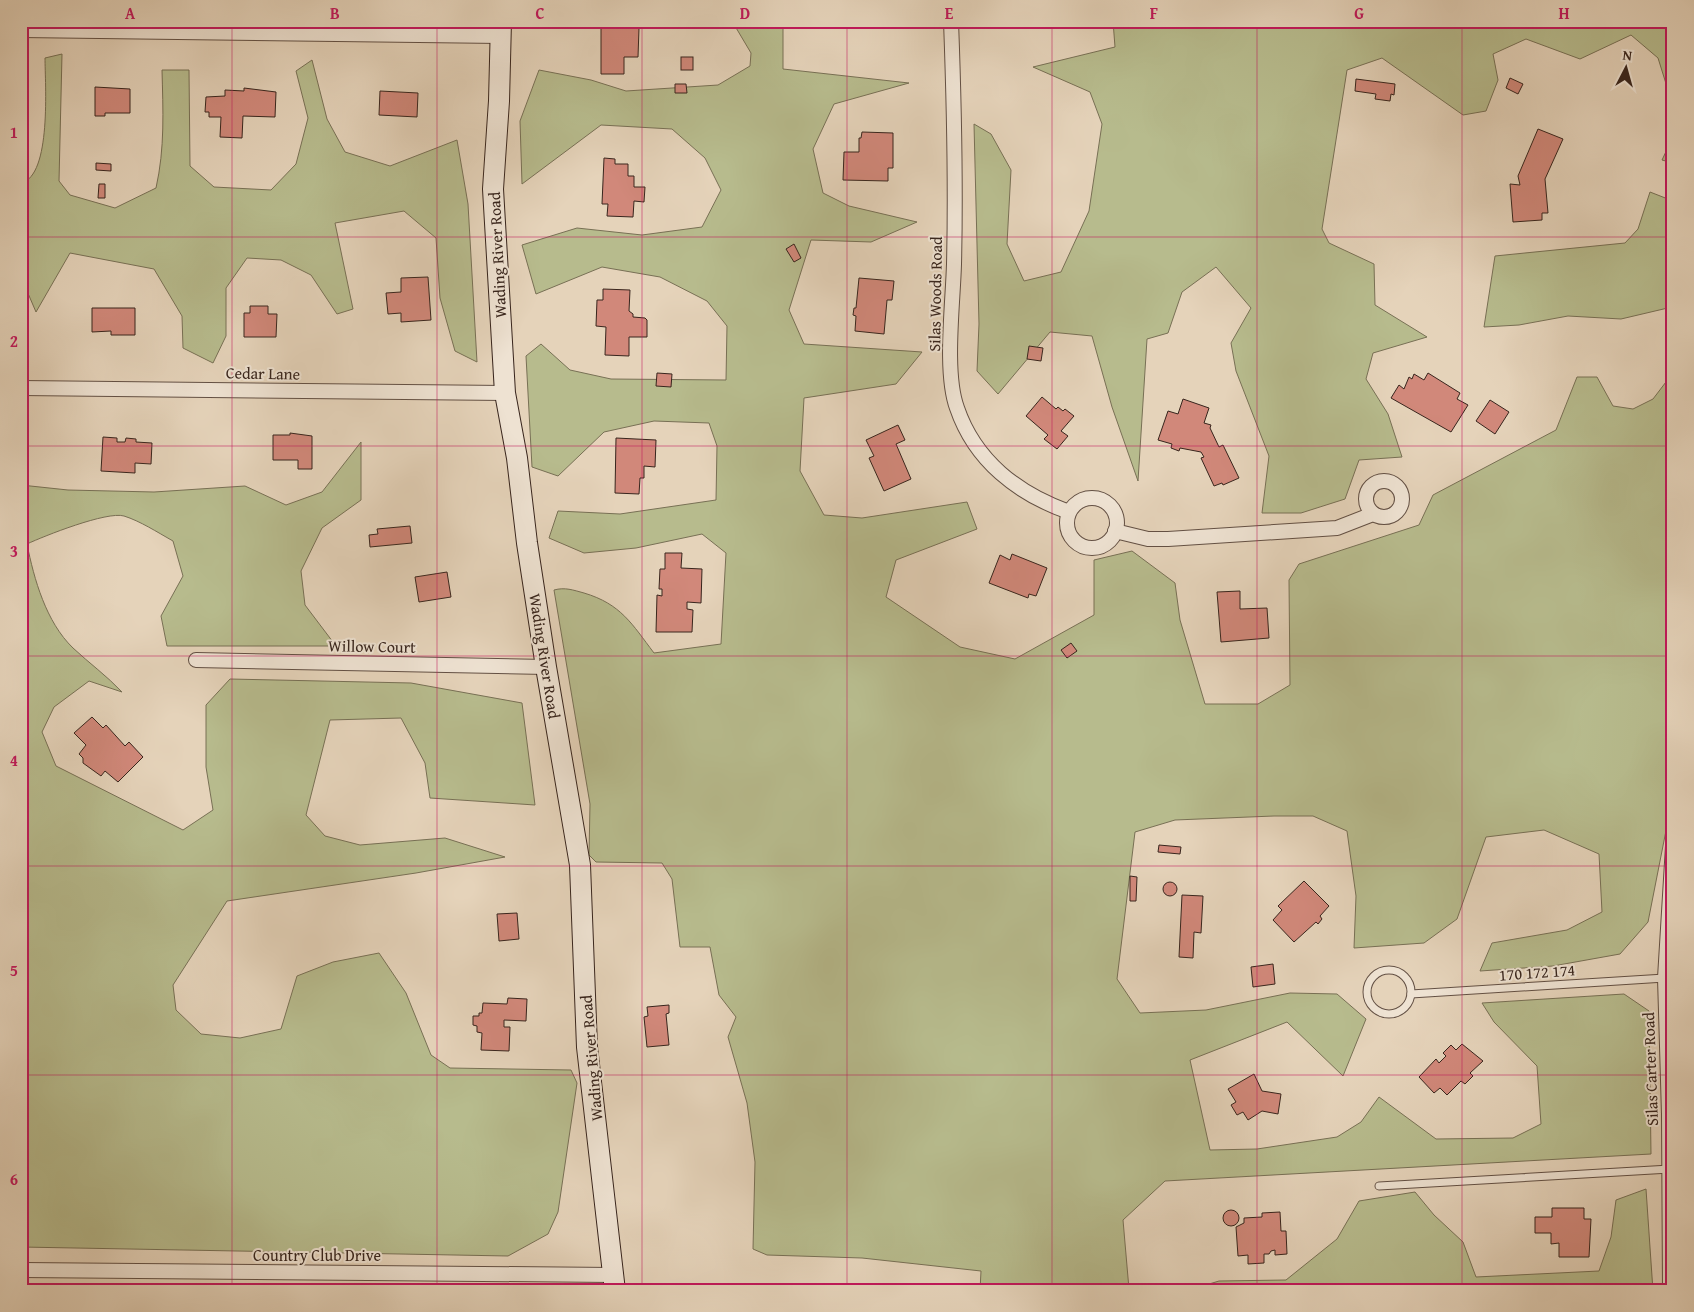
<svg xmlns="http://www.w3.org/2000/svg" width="1694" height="1312" font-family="'Gentium Book Plus',serif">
<rect width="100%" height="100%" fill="#e5d3ba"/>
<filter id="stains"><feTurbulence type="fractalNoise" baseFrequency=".004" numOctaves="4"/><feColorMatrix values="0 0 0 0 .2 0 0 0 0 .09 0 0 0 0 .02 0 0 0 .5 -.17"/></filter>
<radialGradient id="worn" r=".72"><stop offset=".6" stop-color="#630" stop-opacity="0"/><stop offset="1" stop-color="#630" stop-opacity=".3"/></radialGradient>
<g fill="#b7bb8d" stroke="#787055">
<path d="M732 21H783V69L909 83 834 104 813 149 823 193 849 206 917 222 871 242 811 240 789 310 804 344 922 352 896 384 804 398 800 471 824 515 862 518 967 502 977 529 896 560 886 597 960 647 1015 659 1094 615V560L1132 551 1175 583 1180 620 1205 704H1258L1290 685 1289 580 1299 564 1419 525 1433 495 1556 430 1577 377H1597L1613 406 1633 409 1653 399 1669 378 1672 358V307L1621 319 1568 316 1519 325 1484 327 1495 256 1625 243 1638 229 1650 192 1673 201V531L1671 551 1673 795 1648 922 1620 954 1553 966 1480 971 1492 943 1567 930 1602 912 1599 854 1544 830 1486 837 1457 919 1424 943 1354 948 1356 896 1347 831 1313 816H1274L1175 820 1135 832 1117 979 1140 1013 1206 1010 1290 993 1337 994 1366 1019 1343 1076 1287 1022 1190 1060 1210 1150 1257 1149 1337 1137 1361 1122 1379 1097 1436 1139 1513 1138 1541 1124 1537 1066 1494 1022 1482 1003 1624 994 1649 1011 1651 1154 1165 1181 1123 1220 1129 1289 1131 1291H980L981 1271 862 1258 767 1255 753 1249 755 1162 747 1103 728 1037 736 1017 719 995 710 947H680L672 879 662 863 596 862 589 855 590 804 554 590C565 587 573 590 584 593 621 604 632 624 654 653L721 644 726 553 702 534 636 548 584 553 549 538 558 511 620 514 716 500 717 446 709 423 654 421 604 432 558 476 532 467 526 356 541 344 570 370 611 379 726 380 727 326 707 301 660 277 602 267 536 294 522 245 577 228 642 235 702 227 721 190 705 158 672 129 601 125 522 184 520 121 539 70 591 80 626 91 718 85 750 66 751 53Z"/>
<path d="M1113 21H1673V163L1662 160 1672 139 1673 106 1658 58 1631 35 1580 59 1526 39 1493 54 1498 80 1486 111 1463 115 1382 58 1347 70 1322 229 1329 243 1374 264 1375 305 1427 337 1373 353 1366 379 1388 414 1402 457 1359 460 1345 499 1301 513H1262L1269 456 1236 371 1231 343 1251 308 1216 267 1182 292 1168 333 1147 339 1138 481 1112 407 1092 336 1050 332 998 394 977 371 979 324 974 124 991 134 1011 170 1007 244 1024 281 1061 272 1089 211 1102 124 1090 92 1033 67 1115 47Z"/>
<path d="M62 54 59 181 70 195 115 208 156 188C165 148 163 110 162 70H189L190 166 214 187 271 190 296 164 308 118 296 71 312 60 327 119 345 152 390 166 457 140 468 204 477 362 455 351 440 298 436 238 404 211 335 223 353 309 337 314 311 275 281 260 247 258 226 288V336L213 363 183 348 182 316 154 269 70 253 36 312 21 277V183C52 176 45 83 45 58Z"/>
<path d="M361 442V500L322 528 301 571 305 605 336 646H167L161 616 183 576 173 541C157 532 140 521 124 516 107 511 44 536 27 544 34 579 46 622 73 648 89 663 107 676 122 692L89 681 54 707 42 732 56 766 183 830 213 810 206 767V705L230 679 411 683 522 703 535 805 430 798 425 763 401 718 330 720 306 815 325 836 360 845 445 838 505 857 416 873 227 901 173 985 176 1010 201 1034 240 1038 281 1029 297 976 333 962 379 953 406 993 431 1055 450 1068 571 1070 577 1083 558 1212 548 1234 508 1256 21 1247V485L68 490 154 492 245 486 286 505 322 492Z"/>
<path d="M1646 1189 1653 1291H1581L1577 1289 1540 1291H1186L1219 1281 1286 1280 1337 1239 1359 1201 1415 1192 1434 1215 1463 1242 1476 1277 1599 1271 1611 1237 1616 1200Z"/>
</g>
<g fill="#d1887a" stroke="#38251d">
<path d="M601 27 639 28 638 57H624V74H601Z"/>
<rect x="681" y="57" width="12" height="13"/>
<path d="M1510 78 1523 84 1518 94 1506 88Z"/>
<path d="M1356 79 1395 84 1394 95 1391 94 1390 101 1375 99 1376 94 1355 91Z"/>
<path d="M675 84H686L687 93H675Z"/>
<path d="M95 87 130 89V113H105V116H95Z"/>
<path d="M244 88 276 92 275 117 243 116 242 138 220 137 221 117H209V112H205L206 97 225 96V90L244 91Z"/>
<path d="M380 91 418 93 417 117 379 115Z"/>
<path d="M1538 129 1563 139 1545 179 1548 213H1542V220L1513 222 1510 184 1520 185 1518 176Z"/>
<path d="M862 132 893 133V168H888V181L843 180 844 152H859V138H861Z"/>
<path d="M604 158 615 159V164H628V176H634V187H645L644 202 634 201 633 217 607 216 608 204H602Z"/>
<path d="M96 163 111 164V171L96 170Z"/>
<path d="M99 184H105V198H98Z"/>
<path d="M794 244 801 258 794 262 786 249Z"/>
<path d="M428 277 431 320 401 322V313L388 314 386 293 401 292V278Z"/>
<path d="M859 278 894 281 892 300H887L884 334 855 331 856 316 853 315 854 308H856Z"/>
<path d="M603 289 630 290 629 311 633 314V317L645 318 647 320V337H629V356L605 355 606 327 596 326 597 300H603Z"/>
<path d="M250 306H268V314H277L276 337H244V313H250Z"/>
<path d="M92 308H135V335H111V331L92 332Z"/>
<path d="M1029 346 1043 348 1041 361 1027 359Z"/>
<path d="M657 373 672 374 671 387 656 386Z"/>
<path d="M1428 373 1460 393 1457 399 1468 405 1451 432 1391 398 1399 385 1404 389 1409 377 1412 379 1414 374 1424 380Z"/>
<path d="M1042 397 1056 409 1058 407 1063 411 1065 409 1074 416 1061 431 1068 436 1057 449 1044 439 1048 435 1026 416Z"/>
<path d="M1183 399 1209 408 1204 423 1211 425 1210 428 1219 447 1223 445 1239 478 1223 485 1222 483 1214 486 1201 458 1204 457 1201 452 1180 448 1179 451 1171 448 1172 444 1158 440 1168 411 1178 414Z"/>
<path d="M1490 400 1509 412 1495 434 1476 421Z"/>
<path d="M898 425 905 440 896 444 911 479 884 491 869 458 874 456 866 440Z"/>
<path d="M290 433 312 436V469H298V460H273V435H290Z"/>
<path d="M103 437 117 438V442H125L126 438 136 439V442L152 443 151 464 135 463V473L101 471Z"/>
<path d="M616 438 656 440 655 467 644 466V478H640L639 494 615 493Z"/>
<path d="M410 526 412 543 370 547 369 535 378 534 377 529Z"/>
<path d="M665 553H682L681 568 702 569 701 603 687 602V609L693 610 692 632H656L657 595 662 596V589H659L660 569H665Z"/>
<path d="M1012 554 1047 568 1036 596 1029 594 1028 598 989 583 1000 555 1010 560Z"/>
<path d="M447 572 451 597 419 602 415 577Z"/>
<path d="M1240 591V609L1267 608 1269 638 1221 642 1217 592Z"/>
<path d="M1071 643 1077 651 1067 658 1061 650Z"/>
<path d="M92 717 103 728 106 725 125 746 129 742 143 757 118 782 105 771 101 776 83 763V758L79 754 86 745 74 733Z"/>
<path d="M1159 845 1181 847 1180 854 1158 852Z"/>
<path d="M1130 876 1137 877 1136 901H1130Z"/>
<path d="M1304 881 1329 906 1320 916 1322 919 1318 924 1316 922 1294 942 1273 920 1282 910 1278 906Z"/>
<circle cx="1170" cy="889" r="7"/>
<path d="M1182 895 1203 896 1201 933 1194 932 1193 958 1179 957Z"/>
<path d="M517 913 519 939 499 941 497 914Z"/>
<path d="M1273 964 1275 984 1253 987 1251 967Z"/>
<path d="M508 998 527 999 526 1021 504 1020V1027H510L509 1051 481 1050 482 1033 477 1032V1026L473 1025V1016H479V1013H482L483 1003 507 1004Z"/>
<path d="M669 1005V1013L666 1014 669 1045 647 1047 644 1017 648 1016 647 1007Z"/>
<path d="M1462 1044 1483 1061 1470 1073 1473 1076 1465 1084 1461 1081 1447 1095 1440 1088 1434 1093 1419 1077 1436 1059 1439 1063 1446 1056 1443 1053 1451 1045 1456 1050Z"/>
<path d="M1254 1074 1262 1091 1281 1094 1278 1114 1262 1111 1248 1120 1243 1112 1237 1115 1231 1105 1236 1102 1228 1089Z"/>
<path d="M1552 1208H1584V1219H1591L1589 1257H1559V1243L1551 1244V1233H1535V1217H1552Z"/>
<circle cx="1231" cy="1218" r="8"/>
<path d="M1280 1212 1281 1231H1286L1287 1254 1275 1255V1250L1271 1251 1269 1254H1264V1263L1248 1264V1255L1238 1256 1236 1227 1244 1223V1218L1262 1217V1213Z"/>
</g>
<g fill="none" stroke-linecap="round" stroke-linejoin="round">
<defs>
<g id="lane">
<circle cx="1389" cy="992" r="22"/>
<path d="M1411 994 1665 978"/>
<path d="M1379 1186 1670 1169"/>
</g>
<g id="street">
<path d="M951 21C954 102 956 183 954 264 953 303 944 373 957 408 975 461 1018 494 1069 512"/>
<path d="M21 30 501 36"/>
<path d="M21 388 505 393"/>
<circle cx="1384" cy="499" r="18"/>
<circle cx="1092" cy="523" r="25"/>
<path d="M1115 531 1148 539H1168L1337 528 1373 514"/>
<path d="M196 660 546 667"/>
<path d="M21 1270 613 1275"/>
<path d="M1670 1291 1669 1114 1665 978 1673 846"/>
</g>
<path id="secondary" d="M501 21 499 101 493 189 505 393 517 458 527 543 546 667 580 865 587 1047 615 1291"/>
</defs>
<use href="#lane" stroke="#635044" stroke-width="9"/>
<use href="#street" stroke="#635044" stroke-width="16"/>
<use href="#secondary" stroke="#38251d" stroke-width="22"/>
<use href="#lane" stroke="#eee2d2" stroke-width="7"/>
<use href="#street" stroke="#eee2d2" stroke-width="14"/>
<use href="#secondary" stroke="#eee2d2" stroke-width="20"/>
</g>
<path fill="none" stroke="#c2185b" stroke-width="1" stroke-opacity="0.55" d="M232 21V1291M437 21V1291M642 21V1291M847 21V1291M1052 21V1291M1257 21V1291M1462 21V1291M21 237H1673M21 446H1673M21 656H1673M21 866H1673M21 1075H1673"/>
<g text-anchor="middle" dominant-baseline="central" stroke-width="4" stroke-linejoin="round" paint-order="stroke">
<g font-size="16" fill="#38251d" stroke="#eee2d2">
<text transform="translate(497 255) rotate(-93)">Wading River Road</text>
<text transform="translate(935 294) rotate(-89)">Silas Woods Road</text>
<text transform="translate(263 373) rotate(1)">Cedar Lane</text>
<text transform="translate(372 646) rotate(1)">Willow Court</text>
<text transform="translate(545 656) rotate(81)">Wading River Road</text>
<text transform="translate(1537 972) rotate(-4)">170 172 174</text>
<text transform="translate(591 1058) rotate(-95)">Wading River Road</text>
<text transform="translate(1650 1069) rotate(-92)">Silas Carter Road</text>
<text x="317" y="1255">Country Club Drive</text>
</g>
</g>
<rect width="1694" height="1312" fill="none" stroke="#e5d3ba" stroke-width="55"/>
<g transform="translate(1626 68) rotate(6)" stroke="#eee2d2" stroke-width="4" paint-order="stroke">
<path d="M0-4L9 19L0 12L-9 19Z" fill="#38251d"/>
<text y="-8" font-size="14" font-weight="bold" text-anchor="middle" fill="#38251d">N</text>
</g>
<rect x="28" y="28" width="1638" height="1256" fill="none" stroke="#c2185b" stroke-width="2"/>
<g font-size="16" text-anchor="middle" font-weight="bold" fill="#c2185b">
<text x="130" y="19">A</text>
<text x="335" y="19">B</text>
<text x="540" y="19">C</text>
<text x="745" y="19">D</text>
<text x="949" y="19">E</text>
<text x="1154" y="19">F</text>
<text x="1359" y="19">G</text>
<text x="1564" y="19">H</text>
<text x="14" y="138">1</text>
<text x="14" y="347">2</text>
<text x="14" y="557">3</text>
<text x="14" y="766">4</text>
<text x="14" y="976">5</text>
<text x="14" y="1185">6</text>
</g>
<rect width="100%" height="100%" filter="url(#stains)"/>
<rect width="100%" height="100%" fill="url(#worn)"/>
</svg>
